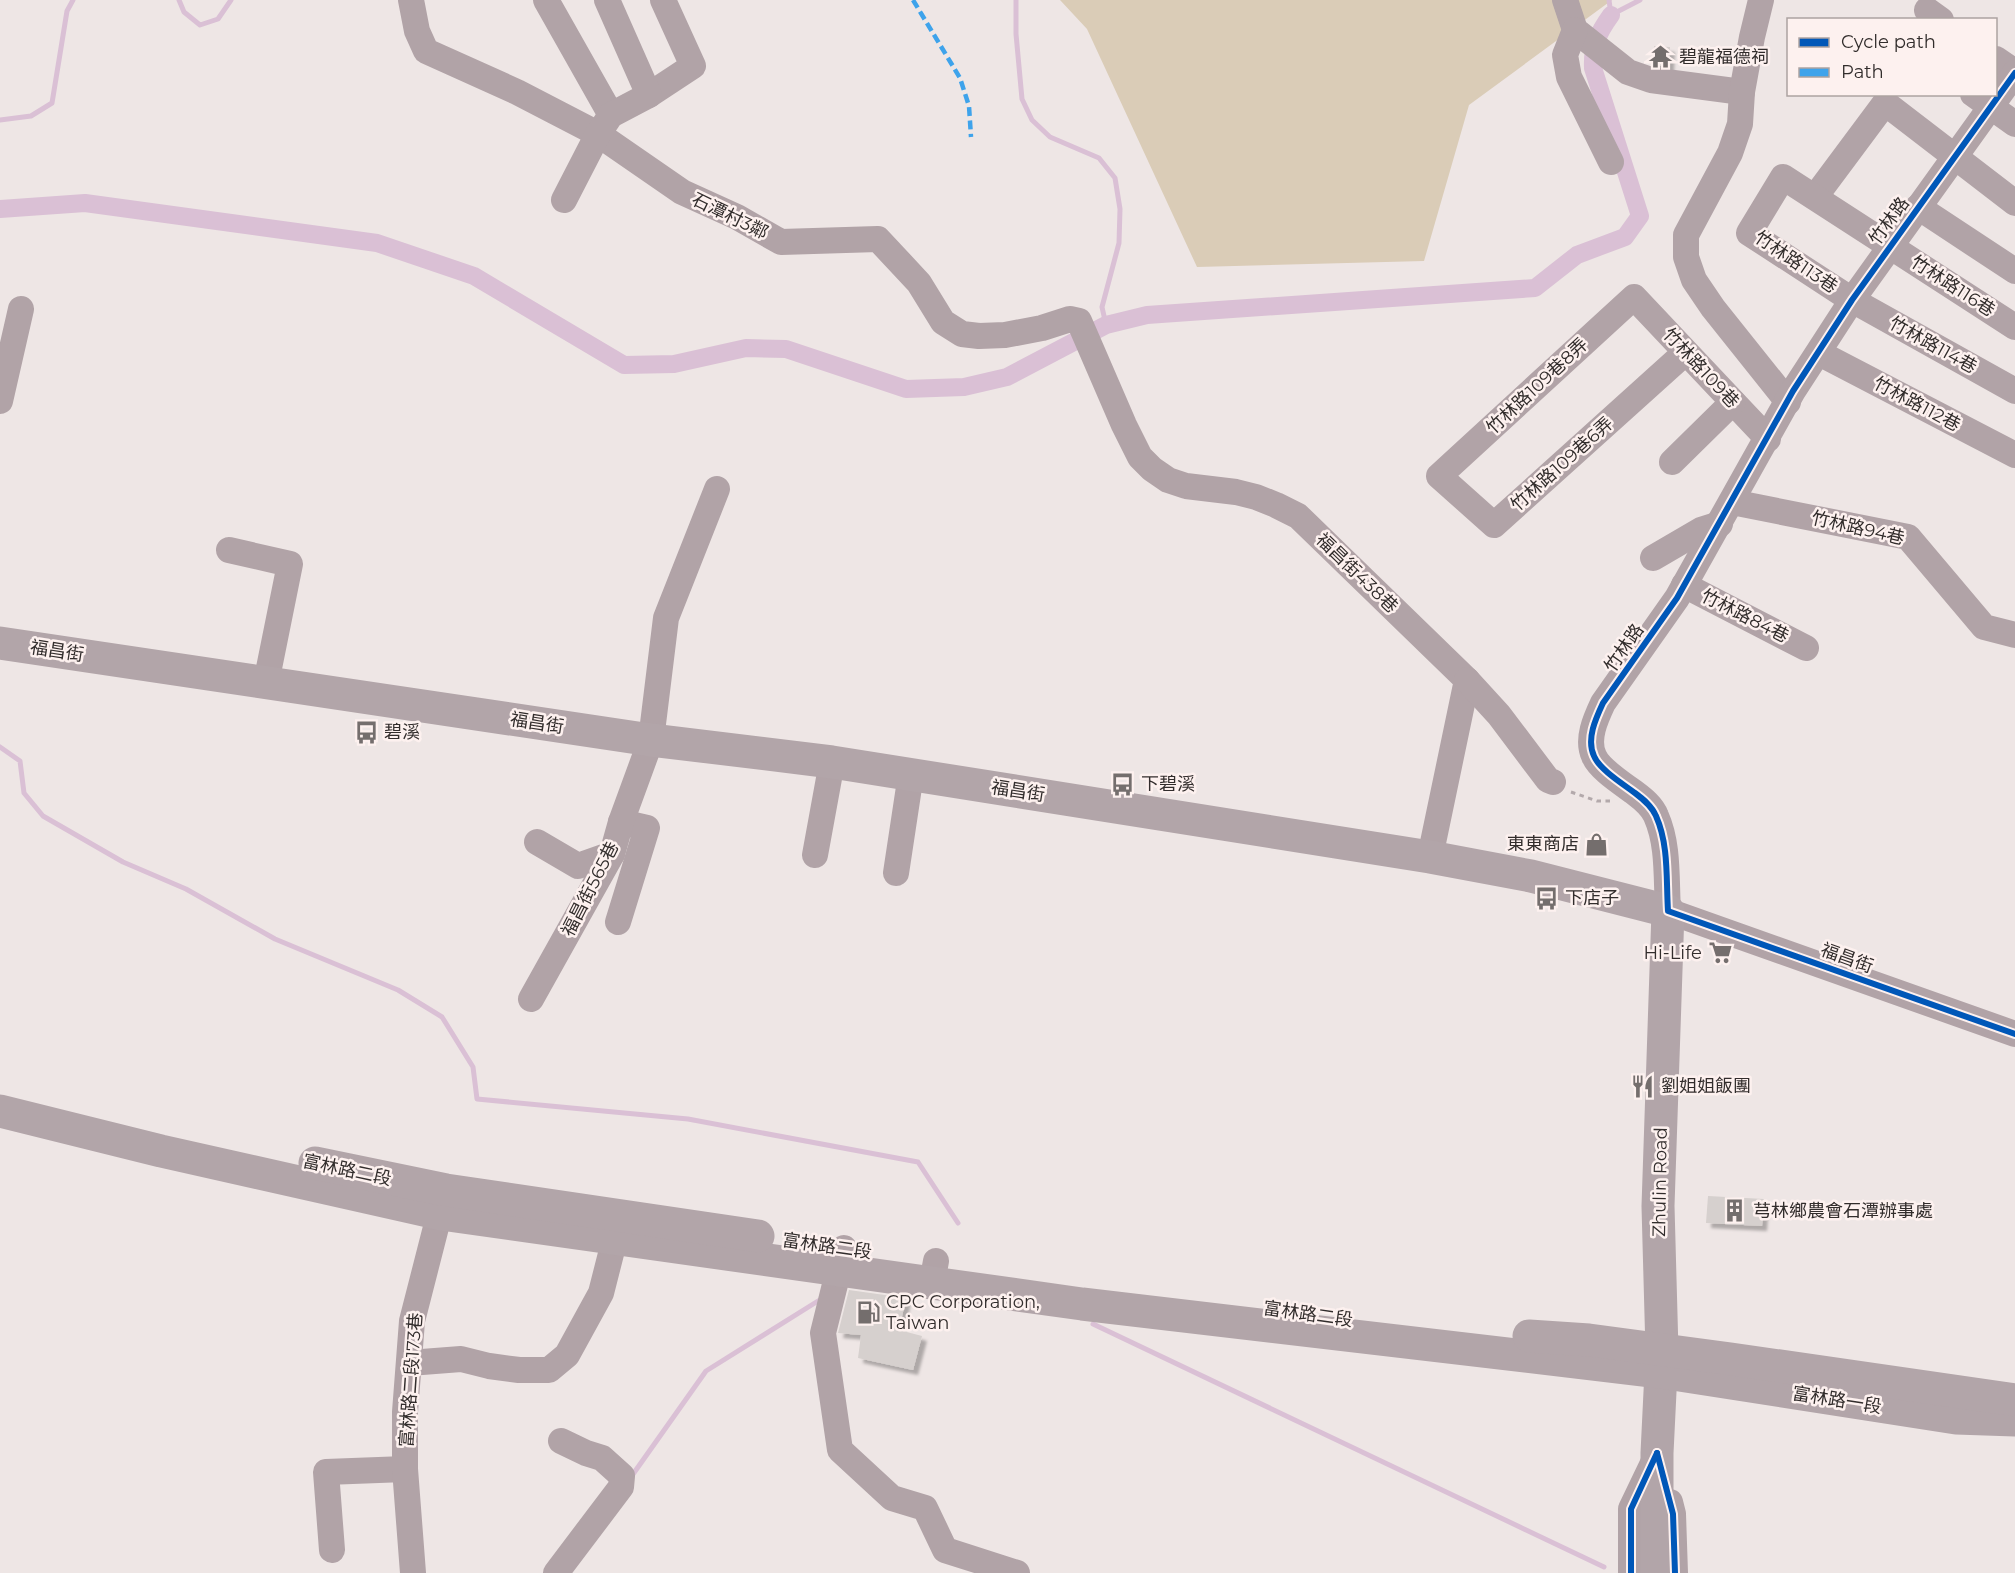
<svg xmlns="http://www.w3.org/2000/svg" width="2015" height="1573" font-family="Montserrat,'Noto Sans TC',sans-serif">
<defs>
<filter id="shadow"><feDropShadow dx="5" dy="5" stdDeviation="1.5" flood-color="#0004"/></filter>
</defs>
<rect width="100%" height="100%" fill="#eee6e5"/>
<path fill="#daccb7" d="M1060 0H1612L1469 105 1424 261 1197 267 1087 29Z"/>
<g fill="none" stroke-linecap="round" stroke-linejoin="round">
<g stroke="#dac0d5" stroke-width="5">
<path d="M179 0 184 12 200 25 218 19 231 0"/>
<path d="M1016 0V34L1022 99 1032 120 1050 137 1099 158 1115 178 1120 209 1119 243 1102 307 1106 325"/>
<path d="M1609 0 1611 15 1640 0"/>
<path d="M0 120 31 116 52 103 67 11 73 0"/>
<path d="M0 747 20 761 24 793 43 816 123 862 186 889 275 939 398 990 442 1017 473 1067 477 1099 688 1119 918 1162 958 1223"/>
<path d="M1093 1324 1604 1567"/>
<path d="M631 1477 706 1371 818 1301"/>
</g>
<path stroke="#dac0d5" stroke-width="18" d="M0 209 85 203 377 243 474 276 624 365 674 364 746 348 786 349 906 389 964 387 1007 377 1106 325 1147 315 1535 288 1577 255 1625 237 1640 216 1593 68C1592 46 1598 33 1611 15"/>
</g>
<g fill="#d6d0ce" filter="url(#shadow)">
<path d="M1654 46 1670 47 1669 67 1653 65Z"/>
<path d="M1708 1196 1764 1199 1762 1226 1706 1223Z"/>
<path d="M849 1290 906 1298 899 1330 922 1336 913 1370 858 1358 861 1335 838 1333Z"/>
</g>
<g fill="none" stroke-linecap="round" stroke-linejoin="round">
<path stroke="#b3a9ab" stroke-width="3" stroke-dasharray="4.5 4.5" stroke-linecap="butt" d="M1571 792 1597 801H1610"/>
<g stroke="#b1a3a7" stroke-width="26">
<path d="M411 0 417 31 426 51 517 92 598 134 682 192 737 217 781 242 878 239 919 283 943 322 962 334 979 336 1005 335 1042 328 1070 319 1079 321 1124 425 1140 457 1152 469 1168 480 1186 486 1236 492 1256 497 1276 505 1298 516 1467 680 1430 857"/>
<path d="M546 0 611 115"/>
<path d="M1565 0 1575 30 1628 72 1651 80 1742 92"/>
<path d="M1761 0 1752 37 1742 92 1740 124 1730 153 1686 235V257L1694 280 1713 308 1788 402"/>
<path d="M1927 10 1941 20"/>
<path d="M1575 30 1565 55 1569 77 1611 162"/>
<path d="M1996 59 2015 72"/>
<path d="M2015 73 1852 300 1793 391 1677 598 1603 703C1596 718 1586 739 1594 756 1599 769 1623 784 1635 793 1643 799 1652 806 1656 816 1669 845 1666 880 1668 911L2015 1034"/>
<path d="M1973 94 2015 124"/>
<path d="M649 95 693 66 663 0"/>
<path d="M1815 197 1885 103 2015 203"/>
<path d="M564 200 598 134 611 115 649 95 607 0"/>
<path d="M1918 207 2015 271"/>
<path d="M2015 327 1783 177 1749 233 1852 300 2015 391"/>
<path d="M1686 352 1494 525 1439 476 1634 297 1768 439"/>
<path d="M1819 353 2015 455"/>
<path d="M0 401 21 309"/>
<path d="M1672 462 1733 402"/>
<path d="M1732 502 1908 537 1984 627 2015 635"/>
<path d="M229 550 290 564 266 683"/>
<path d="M1653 558 1701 530 1720 524"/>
<path d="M1684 585 1806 648"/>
<path d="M1467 680 1499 715 1548 780 1553 782"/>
<path d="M537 842 578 866 612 854"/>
<path d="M815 855 832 762"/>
<path d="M896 873 911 774"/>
<path d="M618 922 647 828 621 822"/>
<path d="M531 999 612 854 621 822 651 740 666 618 717 489"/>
<path d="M844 1248 823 1333 840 1450 892 1498 925 1508 945 1550 1017 1573"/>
<path d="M932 1283 936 1261"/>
<path d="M409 1363 461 1359 489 1366 519 1370H549L567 1355 601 1293 615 1238"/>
<path d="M1670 1502 1673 1514 1675 1573"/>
<path d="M332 1550 326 1472 405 1469"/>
<path d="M413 1573 405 1469V1412L412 1321 444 1196"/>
<path d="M556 1573 621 1487 622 1476 602 1458 586 1453 561 1441"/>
<path d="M1631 1573V1509L1655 1459"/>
</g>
<g stroke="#b2a5a9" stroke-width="33">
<path d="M0 643 651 740 832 762 1430 857 1531 876 1668 911 1658 1206 1662 1351 1657 1453V1573"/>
<path d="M0 1111 161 1151 441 1214 1082 1304 1660 1372 1956 1418 2015 1420"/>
<path d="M315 1163 446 1190 758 1236"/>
<path d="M1529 1336 1589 1340 1731 1359 2015 1400"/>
</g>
<path stroke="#3ea3eb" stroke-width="4.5" stroke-dasharray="9 4.5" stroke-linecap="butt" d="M913 0 960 78 969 106 971 137"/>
<defs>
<g id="cycleway">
<path d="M2015 73 1852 300 1793 391 1677 598 1603 703C1596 718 1586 739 1594 756 1599 769 1623 784 1635 793 1643 799 1652 806 1656 816 1669 845 1666 880 1668 911L2015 1034"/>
<path d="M1657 1453 1673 1514 1675 1573"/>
<path d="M1631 1573V1509L1657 1453"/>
</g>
</defs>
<use href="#cycleway" stroke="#fdf1ef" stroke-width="10"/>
<use href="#cycleway" stroke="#0057b8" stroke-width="6"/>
</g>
<defs>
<symbol id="temple-bare" viewBox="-9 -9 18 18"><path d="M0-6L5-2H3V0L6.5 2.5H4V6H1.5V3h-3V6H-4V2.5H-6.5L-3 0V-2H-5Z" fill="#746e6d" stroke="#fdf1ef" stroke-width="2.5" paint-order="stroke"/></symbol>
<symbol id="bus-bare" viewBox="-9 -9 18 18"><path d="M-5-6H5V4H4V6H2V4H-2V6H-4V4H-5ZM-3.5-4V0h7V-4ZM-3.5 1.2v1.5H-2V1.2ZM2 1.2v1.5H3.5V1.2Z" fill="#746e6d" stroke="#fdf1ef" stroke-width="2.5" paint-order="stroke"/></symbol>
<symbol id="shop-bare" viewBox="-9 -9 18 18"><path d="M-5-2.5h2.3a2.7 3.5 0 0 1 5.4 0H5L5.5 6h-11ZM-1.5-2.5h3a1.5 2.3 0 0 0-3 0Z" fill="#746e6d" stroke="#fdf1ef" stroke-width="2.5" paint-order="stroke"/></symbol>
<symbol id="supermarket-bare" viewBox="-9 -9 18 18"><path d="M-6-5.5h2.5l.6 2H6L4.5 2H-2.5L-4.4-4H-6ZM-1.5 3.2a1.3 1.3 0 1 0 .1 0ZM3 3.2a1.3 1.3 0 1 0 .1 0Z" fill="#746e6d" stroke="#fdf1ef" stroke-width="2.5" paint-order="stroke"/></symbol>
<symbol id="restaurant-bare" viewBox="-9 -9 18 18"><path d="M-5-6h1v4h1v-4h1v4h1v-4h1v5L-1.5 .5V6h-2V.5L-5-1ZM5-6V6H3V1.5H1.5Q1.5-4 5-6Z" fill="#746e6d" stroke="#fdf1ef" stroke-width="2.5" paint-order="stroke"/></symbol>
<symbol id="building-bare" viewBox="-9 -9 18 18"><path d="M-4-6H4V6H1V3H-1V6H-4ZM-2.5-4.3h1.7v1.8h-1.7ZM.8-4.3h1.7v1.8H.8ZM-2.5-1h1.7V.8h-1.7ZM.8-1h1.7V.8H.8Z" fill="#746e6d" stroke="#fdf1ef" stroke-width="2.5" paint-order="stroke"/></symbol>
<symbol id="fuel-bare" viewBox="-9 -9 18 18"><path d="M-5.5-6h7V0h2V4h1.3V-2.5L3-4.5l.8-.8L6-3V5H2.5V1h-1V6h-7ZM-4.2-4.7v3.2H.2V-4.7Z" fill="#746e6d" stroke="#fdf1ef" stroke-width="2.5" paint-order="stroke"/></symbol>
</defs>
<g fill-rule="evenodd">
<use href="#temple-bare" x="1644" y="40" width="33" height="33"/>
<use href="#bus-bare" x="350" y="716" width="33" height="33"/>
<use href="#bus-bare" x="1106" y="768" width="33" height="33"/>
<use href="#shop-bare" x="1580" y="828" width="33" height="33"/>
<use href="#bus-bare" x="1530" y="882" width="33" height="33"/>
<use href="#supermarket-bare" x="1704" y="936" width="33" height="33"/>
<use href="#restaurant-bare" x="1626" y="1070" width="33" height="33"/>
<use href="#building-bare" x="1718" y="1194" width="33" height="33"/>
<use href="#fuel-bare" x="852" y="1296" width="33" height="33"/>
</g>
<g text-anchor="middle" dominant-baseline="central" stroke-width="5" stroke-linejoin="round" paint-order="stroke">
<g font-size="18" fill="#322d2c" stroke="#fdf1ef" text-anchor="start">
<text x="1679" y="57">碧龍福德祠</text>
<text x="384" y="732">碧溪</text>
<text x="1141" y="784">下碧溪</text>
<text x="1579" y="844" text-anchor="end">東東商店</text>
<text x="1565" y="898">下店子</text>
<text x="1702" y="953" text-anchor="end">Hi-Life</text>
<text x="1661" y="1086">劉姐姐飯團</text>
<text x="1753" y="1211">芎林鄉農會石潭辦事處</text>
<text x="886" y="1302">CPC Corporation,<tspan x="886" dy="21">Taiwan</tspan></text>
</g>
<g font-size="18" fill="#322d2c" stroke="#fdf1ef">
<text transform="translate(730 216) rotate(26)">石潭村3鄰</text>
<text transform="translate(1889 221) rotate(-54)">竹林路</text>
<text transform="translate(1796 262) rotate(34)">竹林路113巷</text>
<text transform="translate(1953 286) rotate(33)">竹林路116巷</text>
<text transform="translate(1933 345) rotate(29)">竹林路114巷</text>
<text transform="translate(1701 368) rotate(47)">竹林路109巷</text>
<text transform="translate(1537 386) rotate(-43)">竹林路109巷8弄</text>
<text transform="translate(1917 404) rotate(28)">竹林路112巷</text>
<text transform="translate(1562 464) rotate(-42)">竹林路109巷6弄</text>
<text transform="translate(1858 528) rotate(13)">竹林路94巷</text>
<text transform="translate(1357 573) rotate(44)">福昌街438巷</text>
<text transform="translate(1745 616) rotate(27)">竹林路84巷</text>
<text transform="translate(1624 648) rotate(-55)">竹林路</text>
<text transform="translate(57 651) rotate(9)">福昌街</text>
<text transform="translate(537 723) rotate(9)">福昌街</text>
<text transform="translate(1018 791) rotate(9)">福昌街</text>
<text transform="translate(590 889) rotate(-63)">福昌街565巷</text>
<text transform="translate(1847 958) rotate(20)">福昌街</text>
<text transform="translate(347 1170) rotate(12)">富林路二段</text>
<text transform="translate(1660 1182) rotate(-89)">Zhulin Road</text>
<text transform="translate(827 1246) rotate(8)">富林路二段</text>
<text transform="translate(1308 1314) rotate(8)">富林路二段</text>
<text transform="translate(411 1380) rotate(-86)">富林路二段173巷</text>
<text transform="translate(1837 1400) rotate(9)">富林路一段</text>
</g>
</g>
<rect x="1787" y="18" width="210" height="78" fill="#fdf1ef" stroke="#aca3a1" stroke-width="1.5"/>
<rect x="1799" y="38" width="30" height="9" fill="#0057b8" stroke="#aca3a1" stroke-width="1.5"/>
<text x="1841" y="48" font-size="18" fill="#322d2c">Cycle path</text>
<rect x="1799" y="68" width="30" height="9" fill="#3ea3eb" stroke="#aca3a1" stroke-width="1.5"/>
<text x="1841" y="78" font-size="18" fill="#322d2c">Path</text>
</svg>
